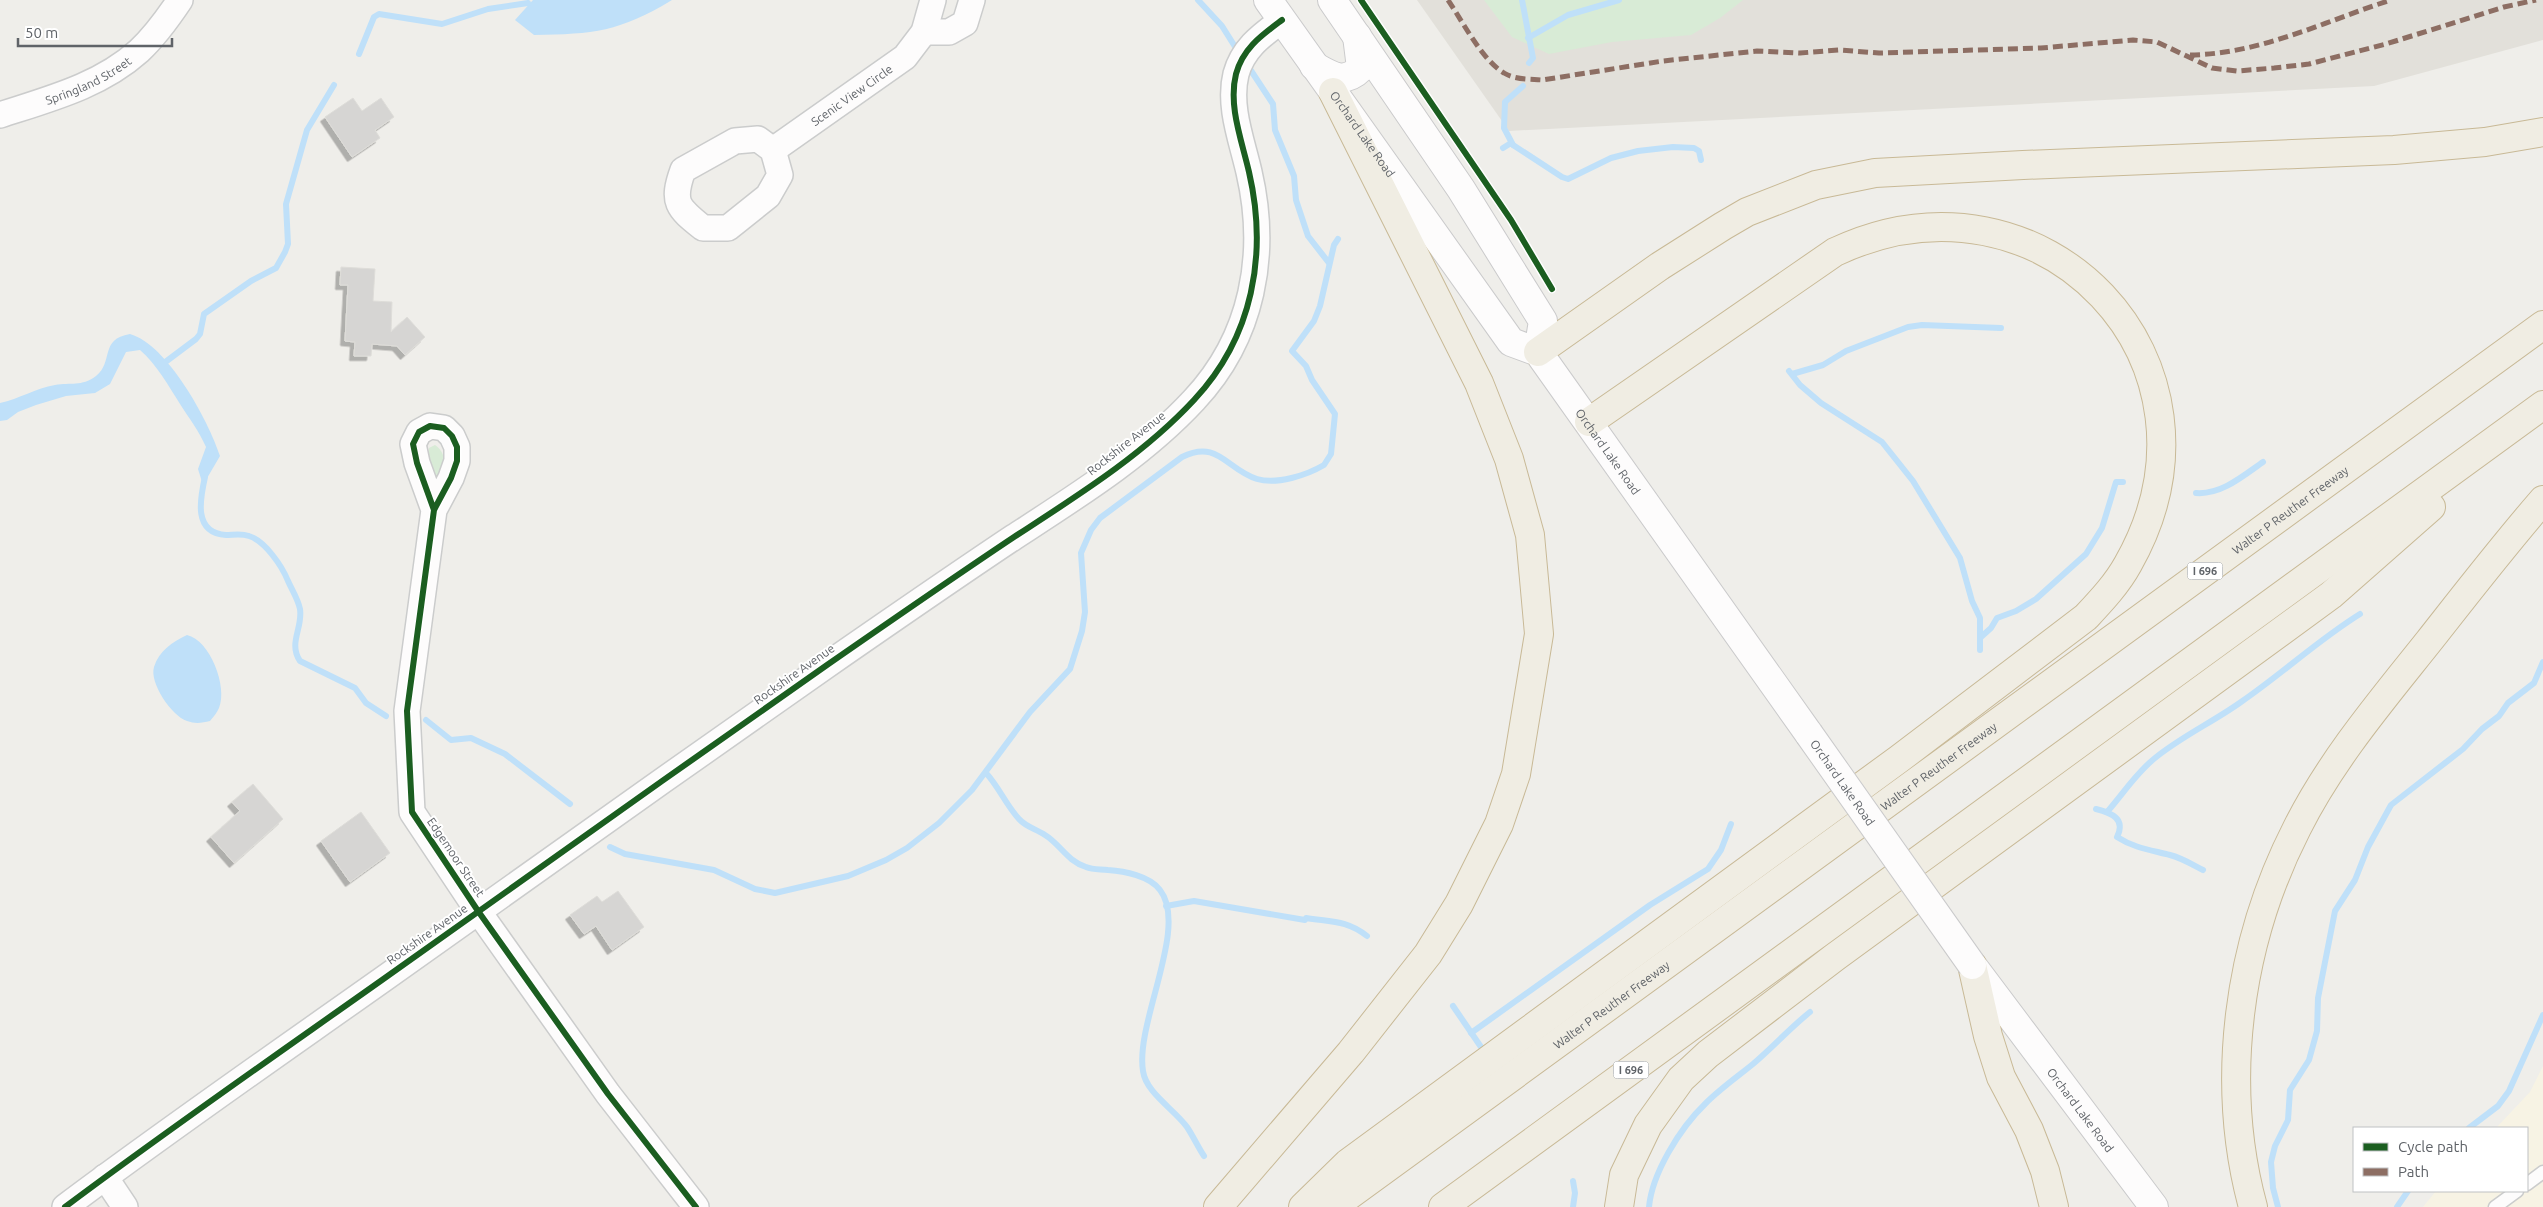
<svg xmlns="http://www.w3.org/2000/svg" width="2543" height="1207" font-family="Ubuntu,sans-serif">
<defs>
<filter id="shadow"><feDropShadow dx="-4.5" dy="4.5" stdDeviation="0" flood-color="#0004"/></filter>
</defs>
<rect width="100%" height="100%" fill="#efeeea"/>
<path fill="#f7f3e4" d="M2543 1066V1207H2423L2436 1191H2527V1128H2496L2530 1092Z"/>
<path fill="#e2e0da" d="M1417 0H2543V40L2374 86 1509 131Z"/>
<g fill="#d8ebd6">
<path d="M1484 0H1743L1720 18 1691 35 1612 42 1549 54 1512 37Z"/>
<path d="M435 445C450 455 445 477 439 490L427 461 429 448Z"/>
</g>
<g fill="#bfe0f9">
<path d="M533 0H672C619 32 594 34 534 35L515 20Z"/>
<path d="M130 334C167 344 209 421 220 456L203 485 198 469 206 447C199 431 189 418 180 404 168 385 157 365 140 350L126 352 110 384 95 393 66 396 36 405 18 412 7 420 0 421V403C19 399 36 388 55 385 71 382 81 387 96 376 114 362 99 339 130 334Z"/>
<path d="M187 635C210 640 228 687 219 708 217 713 213 717 210 721 202 723 195 724 187 721 172 716 149 683 154 667 159 651 172 642 187 635Z"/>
</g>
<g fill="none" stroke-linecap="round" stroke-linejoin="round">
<g stroke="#bfe0f9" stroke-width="6">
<path d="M1198 0 1222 26 1239 53"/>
<path d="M1522 0 1533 58 1529 63"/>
<path d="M1528 38 1568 15 1619 0"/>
<path d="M359 54 374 17 379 14 442 24 488 9 528 3"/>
<path d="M1246 63 1273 104 1275 130 1294 176 1296 200 1308 236 1329 263"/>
<path d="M1523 86 1505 102 1504 128 1513 145 1562 177 1568 179 1611 158 1638 151 1673 147 1694 148 1699 151 1701 160"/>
<path d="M1503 148 1511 143 1513 145"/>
<path d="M164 363 196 339 200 334 204 314 251 281 276 268 285 252 288 244 286 204 307 130 334 85"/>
<path d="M1789 371 1800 385 1821 403 1882 442 1913 481 1960 558 1972 601 1980 618V650"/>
<path d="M1792 374 1823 365 1846 351 1908 327 1922 325 2001 328"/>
<path d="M205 477C200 499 193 533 226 535 233 535 241 533 249 536 265 541 282 566 288 581 292 590 298 599 300 609 303 628 288 643 300 661L355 688 366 703 386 716"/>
<path d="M2196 493C2221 495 2243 476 2263 462"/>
<path d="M1981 637 1991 628 1997 618 2016 611 2036 599 2086 554 2102 528 2116 482H2123"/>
<path d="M426 720 451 740 471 738 505 754 570 804"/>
<path d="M986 773C999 787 1006 805 1019 819 1026 827 1036 829 1045 835 1060 844 1067 861 1086 867 1093 870 1100 869 1108 870 1124 871 1150 876 1160 890 1189 927 1135 1023 1143 1071 1146 1093 1174 1109 1187 1127 1193 1136 1198 1147 1204 1156"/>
<path d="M2096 809C2112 813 2126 819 2117 837 2134 848 2151 850 2170 855 2182 858 2193 865 2203 870"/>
<path d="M2107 812C2123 794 2136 773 2155 758 2182 736 2213 722 2241 702 2282 674 2318 640 2360 614"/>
<path d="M610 847 625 854 714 870 755 889 775 893 848 876 886 860 907 848 939 823 972 790 1030 712 1070 669 1082 631 1085 612 1081 553 1091 530 1100 518 1182 457C1218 439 1226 469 1257 479 1277 485 1307 475 1324 465L1331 454 1335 414 1312 380 1306 366 1292 351 1314 321 1320 306 1334 245 1338 239"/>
<path d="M1166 906 1194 901 1305 920 1306 918C1331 922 1347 920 1367 936"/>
<path d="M1453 1006 1481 1047"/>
<path d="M1471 1033 1650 905 1708 869 1721 850 1731 824"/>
<path d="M2469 1128 2498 1106 2509 1091 2543 1015"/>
<path d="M1573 1181 1575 1193 1573 1207"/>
<path d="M1649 1207C1652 1174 1679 1129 1706 1103 1720 1089 1737 1077 1753 1064 1773 1047 1790 1028 1810 1012"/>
<path d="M2278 1207 2273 1188 2271 1162 2275 1146 2288 1120 2290 1090 2309 1060 2317 1031 2318 998 2335 911 2355 880 2368 847 2391 805 2463 749 2482 729 2499 716 2508 703 2534 683 2543 662"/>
<path d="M2397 1207 2408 1191"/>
</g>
</g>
<g fill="#d6d5d3" stroke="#deddd9" filter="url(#shadow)">
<path d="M353 98 362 111 381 98 394 117 375 130 380 138 352 157 325 117Z"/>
<path d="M341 267 375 269 373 301 392 302 391 332 407 317 425 337 405 355 397 346 372 344 371 356H354L355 342 345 341 348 285H340Z"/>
<path d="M253 784 283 819 234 863 211 837 240 811 232 802Z"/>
<path d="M361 812 390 853 350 882 321 841Z"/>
<path d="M618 891 644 927 612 950 596 926 584 934 570 915 597 896 602 902Z"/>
</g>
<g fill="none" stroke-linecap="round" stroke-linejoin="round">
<defs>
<g id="lane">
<path d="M2527 1184 2543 1172"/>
<path d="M2495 1207 2517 1191"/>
</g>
<g id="street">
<path d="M924 32H949L965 23 972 0"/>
<path id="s1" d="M0 115C49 99 100 86 139 51 155 36 168 18 180 0"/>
<path d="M758 139 773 150 780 175 768 196 728 228H703C678 208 671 203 683 170L735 141Z"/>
<path id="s2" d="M773 150 905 57 924 32 933 0"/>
<path d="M434 510 417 463 413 444 419 432 430 426 444 428 452 436 457 447V461L451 478 434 510 407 711 412 812 478 911 608 1094 696 1207"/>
<path d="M105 1177 125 1207"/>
<path d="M65 1207C169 1129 276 1055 382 980 530 875 678 769 827 665 889 622 951 579 1014 537 1077 496 1143 455 1194 400 1253 337 1268 254 1249 172 1242 141 1228 106 1236 74 1243 48 1262 35 1282 20"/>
</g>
<g id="secondary">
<path id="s3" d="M1268 0 1511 342 1538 352 1809 734"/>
<path d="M1332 0 1461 189 1543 321 1538 352"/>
<path d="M1314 66C1332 76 1344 85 1361 68L1357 36"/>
<path id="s4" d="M1972 965 2154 1207"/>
</g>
<g id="highway">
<path d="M1538 352 1660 266 1723 226 1747 212 1816 185 1875 173 2023 165 2394 150 2485 142 2543 132"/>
<path d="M1972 965 1988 1036 2001 1077 2029 1130 2045 1171 2054 1207"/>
<path d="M1218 1207 1351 1052 1428 954 1459 904 1499 824 1516 774 1539 634 1530 535 1509 459 1479 383 1333 92"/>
<path d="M1303 1207 1348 1163 1899 759 2086 617C2101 601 2117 584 2128 564 2242 363 2043 154 1835 252L1589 422"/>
<path id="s5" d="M1333 1207 2543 325"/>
<path d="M1443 1207 2543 405"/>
<path d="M1619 1207 1624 1175 1648 1125 1681 1079 1708 1054 1835 957 2331 595 2431 507"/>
<path d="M2253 1207C2219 1082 2238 943 2297 828 2331 760 2382 700 2429 641 2466 594 2503 546 2543 500"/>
</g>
</defs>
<use href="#lane" stroke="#cbcccc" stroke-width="15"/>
<use href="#street" stroke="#cbcccc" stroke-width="28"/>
<use href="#secondary" stroke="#cacacb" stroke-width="30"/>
<use href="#highway" stroke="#c8b996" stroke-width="30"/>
<use href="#lane" stroke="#fdfcfc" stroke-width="12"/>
<use href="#street" stroke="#fdfcfc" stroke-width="25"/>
<use href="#secondary" stroke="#fdfcfc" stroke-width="28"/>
<use href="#highway" stroke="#f0ede3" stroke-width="28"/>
<defs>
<g id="secondary-bridge">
<path id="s6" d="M1809 734 1972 965"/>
</g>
</defs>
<use href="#secondary-bridge" stroke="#cacacb" stroke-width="30" stroke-linecap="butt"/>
<use href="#secondary-bridge" stroke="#fdfcfc" stroke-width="28"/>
<g stroke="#8d6e63" stroke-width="5" stroke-dasharray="10 5" stroke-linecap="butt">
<path d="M1448 0C1463 22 1482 60 1504 73 1515 80 1530 79 1542 80L1663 61 1757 51 1800 53 1839 50 1879 53 2041 48 2133 40 2157 42 2212 68 2237 71 2274 68 2309 64 2386 44 2504 7 2536 0"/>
<path d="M2190 55C2261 54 2325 21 2391 0"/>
</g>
<defs>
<g id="cycleway">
<path d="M1361 0 1511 220 1552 289"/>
<path d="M434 510 417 463 413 444 419 432 430 426 444 428 452 436 457 447V461L451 478 434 510 407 711 412 812 478 911 608 1094 696 1207"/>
<path d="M65 1207C169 1129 276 1055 382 980 530 875 678 769 827 665 889 622 951 579 1014 537 1077 496 1143 455 1194 400 1253 337 1268 254 1249 172 1242 141 1228 106 1236 74 1243 48 1262 35 1282 20"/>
</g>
</defs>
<use href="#cycleway" stroke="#fff" stroke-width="9"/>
<use href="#cycleway" stroke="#1b5e20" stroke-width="6"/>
</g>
<g text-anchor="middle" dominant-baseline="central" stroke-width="4" stroke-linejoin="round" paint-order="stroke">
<g fill="#fff" stroke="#8f9295" stroke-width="1">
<rect x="2187.5" y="562.5" width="35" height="17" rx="4"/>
<rect x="1613.5" y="1061.5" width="35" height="17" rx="4"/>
</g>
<g font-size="11" font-weight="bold" fill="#5f6368">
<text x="2205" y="571">I 696</text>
<text x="1631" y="1070">I 696</text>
</g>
<g font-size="12" fill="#5f6368" stroke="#fff">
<text stroke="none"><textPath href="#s1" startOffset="95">Springland Street</textPath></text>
<text stroke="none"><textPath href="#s2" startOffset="96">Scenic View Circle</textPath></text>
<text stroke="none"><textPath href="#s3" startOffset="164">Orchard Lake Road</textPath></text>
<text transform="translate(1126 443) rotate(-38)">Rockshire Avenue</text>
<text stroke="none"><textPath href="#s3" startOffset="570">Orchard Lake Road</textPath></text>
<text stroke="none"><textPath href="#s5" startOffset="1184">Walter P Reuther Freeway</textPath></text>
<text transform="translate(794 674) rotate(-35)">Rockshire Avenue</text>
<text stroke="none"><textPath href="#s5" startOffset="749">Walter P Reuther Freeway</textPath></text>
<text stroke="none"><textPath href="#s6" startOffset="59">Orchard Lake Road</textPath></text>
<text transform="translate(456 857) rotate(56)">Edgemoor Street</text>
<text transform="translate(427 934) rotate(-35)">Rockshire Avenue</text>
<text stroke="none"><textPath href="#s5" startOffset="344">Walter P Reuther Freeway</textPath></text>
<text stroke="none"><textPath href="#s4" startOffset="181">Orchard Lake Road</textPath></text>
</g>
</g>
<rect x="2353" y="1127" width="175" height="65" fill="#ffffff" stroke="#bfc1c3"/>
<rect x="2363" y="1143" width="25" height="8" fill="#1b5e20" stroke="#bfc1c3"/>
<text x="2398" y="1152" font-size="15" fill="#5f6368">Cycle path</text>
<rect x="2363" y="1168" width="25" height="8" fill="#8d6e63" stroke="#bfc1c3"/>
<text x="2398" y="1177" font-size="15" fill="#5f6368">Path</text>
<path d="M18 38v8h154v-8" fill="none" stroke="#5f6368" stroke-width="2.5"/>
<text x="25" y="38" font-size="15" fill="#5f6368" stroke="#ffffff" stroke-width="4" paint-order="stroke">50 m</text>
</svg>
